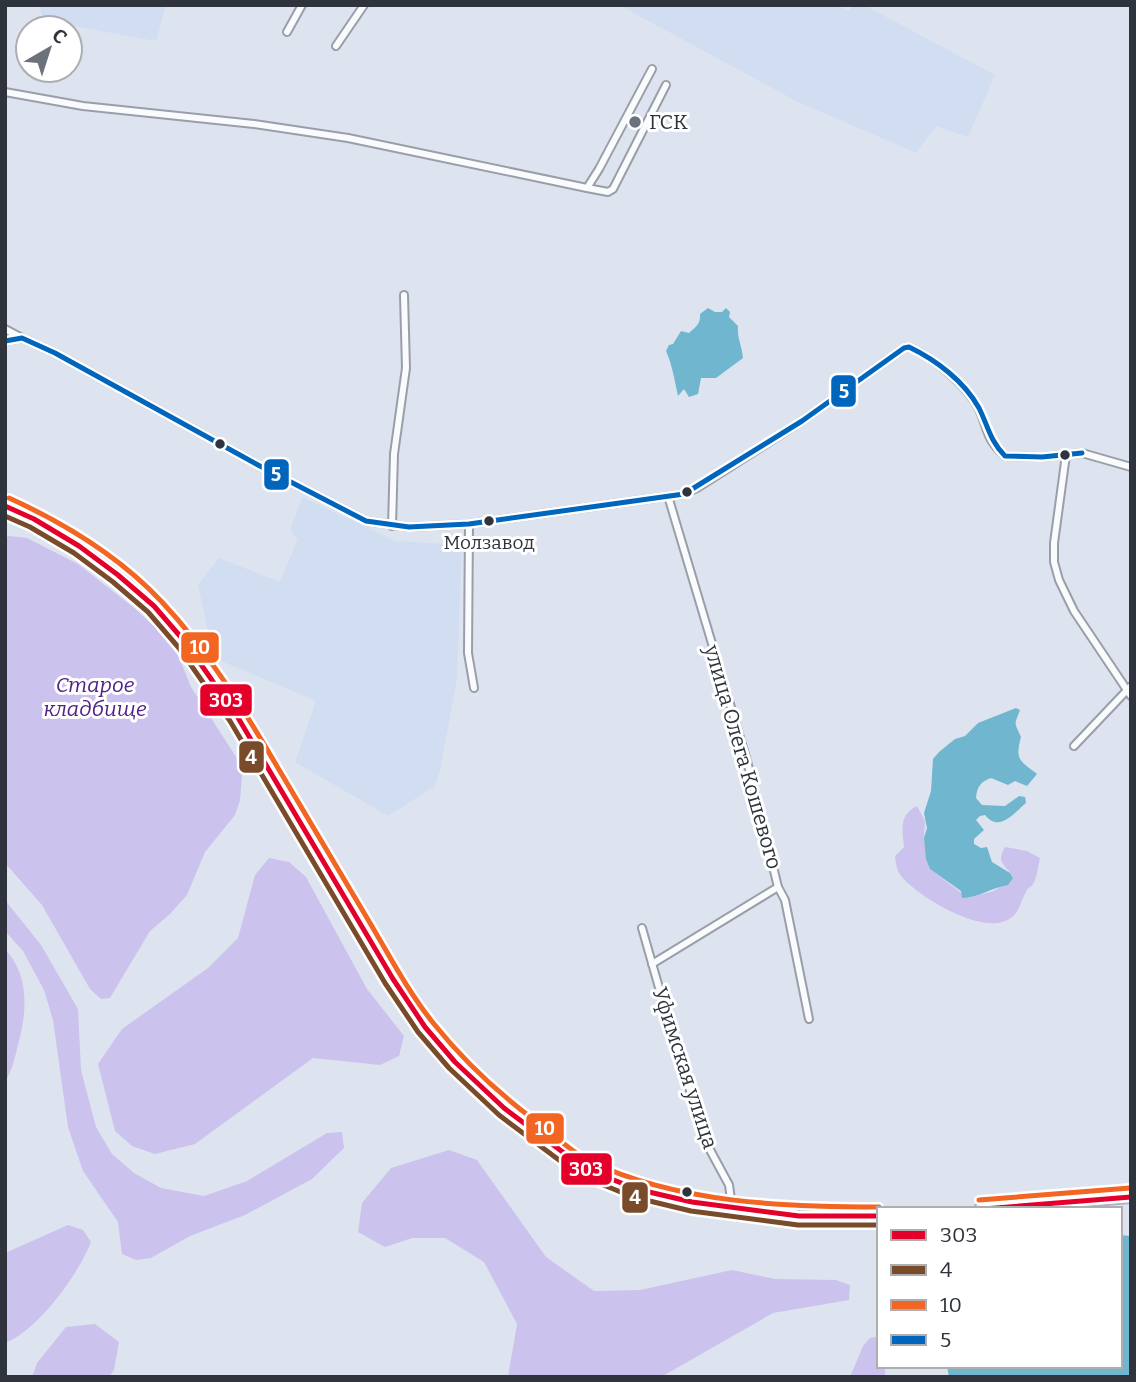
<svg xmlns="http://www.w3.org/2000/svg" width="1136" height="1382" font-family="Bitter,serif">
<rect width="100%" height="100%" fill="#dde4ef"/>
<g fill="#d1ddf1">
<path d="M39 5H166L156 41 51 22 43 18Z"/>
<path d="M619 5H837L848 11 855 5H864L995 75 968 137 936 126 916 153 798 102Z"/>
<path d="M302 497 395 541 462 545 457 678 440 771 435 786 388 816 295 762 316 701 214 658 198 585 219 558 280 582 297 541 299 542 290 530Z"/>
</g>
<g fill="#ccc2ee">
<path d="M9 536 27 538 78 564 133 607 156 628 179 657 191 687 240 763 242 776 240 800 235 815 205 852 187 895 170 914 150 931 110 998 101 999 90 989 42 905 5 863V538Z"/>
<path d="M917 806 925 821 924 838 930 869 968 898 994 891 1013 877C1006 864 995 864 1005 847L1027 851 1040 858C1038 866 1037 878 1033 884 1029 890 1029 885 1026 892 1019 904 1020 915 1005 921 979 933 917 896 901 876 896 869 896 863 895 856L904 847C902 829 899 815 917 806Z"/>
<path d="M269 858 289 862 306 877 367 989 404 1036 399 1056 380 1065 313 1058 195 1144 155 1154 132 1146 115 1131 98 1064 122 1029 208 968 238 938 255 875Z"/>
<path d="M5 900 41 945 78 1009 81 1070 96 1127 112 1154 134 1173 161 1188 204 1196 247 1181 327 1133 342 1132 344 1148 312 1179 245 1215 190 1236 151 1258 136 1260 122 1254 118 1222 83 1171 68 1127 53 1020 44 990 23 951 5 931Z"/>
<path d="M5 949C30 976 27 1012 18 1045 15 1058 12 1070 5 1082Z"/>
<path d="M449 1150 477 1160 546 1257 594 1291 640 1290 732 1270 775 1279 836 1280 850 1285 849 1300 773 1313 661 1377H508L517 1324 484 1262 445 1238H412L385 1247 358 1232 362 1203 391 1168Z"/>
<path d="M68 1225 83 1230 91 1242C78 1275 38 1330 5 1343V1253Z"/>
<path d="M95 1324 119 1342 114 1370 109 1377H32L37 1363 66 1327Z"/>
<path d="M876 1337 879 1340V1366H885V1377H850L863 1346 870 1338Z"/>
</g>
<g fill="#70b6cf">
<path d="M708 308 715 312H722L726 308 730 312 729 317 738 326C737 338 742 346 743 358L716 378H701L698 394 689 397 684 389 678 396C675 382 672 364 666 351L669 345 673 344 681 331 689 333C696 327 701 323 700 314Z"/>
<path d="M1016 708 1020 710C1014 726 1014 721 1021 737 1015 760 1019 760 1037 774L1027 786 1015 781 1008 785 991 778C980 782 977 787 976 798L982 805 1005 806 1019 796 1025 797 1026 803C1014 813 999 833 985 815L980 816 976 820 984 830 974 839V844L981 848 987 847 992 862 1010 873 1013 878 1008 885C992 887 979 898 962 898L961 891 930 869 926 859 924 838 927 828 924 813 931 791 933 759 939 752 955 739 965 736 978 723Z"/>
<path d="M1120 1235 1131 1236V1377H949L947 1366H1120Z"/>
</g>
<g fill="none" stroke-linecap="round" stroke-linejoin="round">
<defs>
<g id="minor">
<path d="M287 32 302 5"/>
<path d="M336 46 364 5"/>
<path d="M5 92 83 106 254 124 348 138 587 188 599 169 652 69"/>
<path d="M587 188 608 192 613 189 666 85"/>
<path d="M5 329 20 337"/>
<path d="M5 341 22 338 55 353 258 465 366 521 409 527 469 524 684 494 697 488 802 421 904 348 909 347C934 358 966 384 979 409 989 431 985 438 1005 456L1042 457 1082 453 1131 467"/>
<path d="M1066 455 1054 543V562L1059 580 1074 611 1131 696"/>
<path d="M668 496 747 761 778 887 785 900 809 1019"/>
<path d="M469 524 468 653 474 688"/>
<path d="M392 526 394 454 406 368 404 295"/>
<path d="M1074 746 1131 686"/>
<path d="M642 928 677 1051 709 1148 729 1185 732 1207"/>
<path d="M652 964 778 887"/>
</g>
<g id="primary">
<path d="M5 506 34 519 79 546 118 575 154 606 186 643 237 716 393 979 425 1027 455 1062 504 1108 584 1168 636 1189 692 1202 799 1216H879"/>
<path d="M980 1209 1131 1197"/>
</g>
</defs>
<use href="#minor" stroke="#999fa8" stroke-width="10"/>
<use href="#primary" stroke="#aeb2c4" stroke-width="14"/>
<use href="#minor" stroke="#fafbfd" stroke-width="6"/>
<use href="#primary" stroke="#ebecf4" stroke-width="10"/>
<defs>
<g id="bus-1">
<path d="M5 506 34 519 79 546 118 575 154 606 186 643 237 716 393 979 425 1027 455 1062 504 1108 584 1168 636 1189 692 1202 799 1216H879"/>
<path d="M983 1209 1131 1197"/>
</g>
<path id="bus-2" d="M5 516 30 527 74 553 113 582 148 612 179 648 230 721 385 983 418 1032 449 1068 499 1115 579 1175 633 1197 691 1211 798 1225H879"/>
<g id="bus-3">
<path d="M9 498C64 523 120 557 162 602 208 651 244 710 278 768 309 820 339 871 370 923 390 957 409 993 434 1024 463 1060 497 1092 533 1119 552 1133 571 1152 591 1162 679 1203 783 1207 879 1207"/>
<path d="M979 1200 1130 1188"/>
</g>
<path id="bus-4" d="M5 341 22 338 55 353 258 465 366 521 409 527 469 524 684 494 802 421 904 348 909 347C936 360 964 381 979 408 988 426 990 441 1005 456L1042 457 1082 453"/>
</defs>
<use href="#bus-1" stroke="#fff" stroke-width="10"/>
<use href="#bus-2" stroke="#fff" stroke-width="10"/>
<use href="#bus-3" stroke="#fff" stroke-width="10"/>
<use href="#bus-4" stroke="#fff" stroke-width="10"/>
<use href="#bus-1" stroke="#e4002b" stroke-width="5"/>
<use href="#bus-2" stroke="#7a4b2a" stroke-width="5"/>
<use href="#bus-3" stroke="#f26522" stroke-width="5"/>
<use href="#bus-4" stroke="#0065bd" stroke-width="5"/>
</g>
<circle fill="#6c727b" stroke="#fff" stroke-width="2.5" cx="635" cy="122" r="7"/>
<g fill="#2f343c" stroke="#fff" stroke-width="2.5">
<circle cx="220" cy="444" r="6"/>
<circle cx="1065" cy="455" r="6"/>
<circle cx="687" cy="492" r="6"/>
<circle cx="489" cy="521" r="6"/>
<circle cx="687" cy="1192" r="6"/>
</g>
<g text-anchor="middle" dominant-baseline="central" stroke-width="6" stroke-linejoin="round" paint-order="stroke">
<g font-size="19" fill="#2f343c" stroke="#fff">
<text x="489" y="542">Молзавод</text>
</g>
<g font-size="21" fill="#2f343c" stroke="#fff" text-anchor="start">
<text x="649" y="122">ГСК</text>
</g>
<g font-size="21" font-style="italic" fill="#4f2285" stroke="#fff">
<text x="95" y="685">Старое<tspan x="95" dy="24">кладбище</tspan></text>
</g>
<g font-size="21" fill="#2f343c" stroke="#fff">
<text transform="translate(743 757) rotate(74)">улица Олега Кошевого</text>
<text transform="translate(685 1068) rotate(72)">Уфимская улица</text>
</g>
</g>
<g stroke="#fff" stroke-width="2.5">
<rect x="830" y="374" width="27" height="34" rx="7" fill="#0065bd"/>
<rect x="263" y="458" width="27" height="33" rx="7" fill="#0065bd"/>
<rect x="180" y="631" width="40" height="33" rx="7" fill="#f26522"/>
<rect x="199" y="683" width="54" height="34" rx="7" fill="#e4002b"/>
<rect x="238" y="740" width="27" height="34" rx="7" fill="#7a4b2a"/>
<rect x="525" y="1112" width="40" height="33" rx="7" fill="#f26522"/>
<rect x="560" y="1152" width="53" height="34" rx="7" fill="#e4002b"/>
<rect x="621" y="1181" width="28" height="33" rx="7" fill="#7a4b2a"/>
</g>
<g font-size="19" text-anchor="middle" font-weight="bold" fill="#fff">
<text x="844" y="398">5</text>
<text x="276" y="481">5</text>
<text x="200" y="654">10</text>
<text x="226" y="707">303</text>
<text x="251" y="764">4</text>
<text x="545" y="1135">10</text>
<text x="586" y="1176">303</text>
<text x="635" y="1204">4</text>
</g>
<rect width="1136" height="1382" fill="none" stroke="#2f343c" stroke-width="14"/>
<rect x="877" y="1207" width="245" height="161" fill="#ffffff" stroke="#acaeb1" stroke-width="2"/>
<rect x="891" y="1230" width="35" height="10" fill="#e4002b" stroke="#acaeb1" stroke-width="2"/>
<text x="940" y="1242" font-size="21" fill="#2f343c">303</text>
<rect x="891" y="1265" width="35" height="10" fill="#7a4b2a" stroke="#acaeb1" stroke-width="2"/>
<text x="940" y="1277" font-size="21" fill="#2f343c">4</text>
<rect x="891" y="1300" width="35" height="10" fill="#f26522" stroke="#acaeb1" stroke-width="2"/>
<text x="940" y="1312" font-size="21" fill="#2f343c">10</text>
<rect x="891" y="1335" width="35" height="10" fill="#0065bd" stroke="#acaeb1" stroke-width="2"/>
<text x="940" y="1347" font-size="21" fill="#2f343c">5</text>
<g transform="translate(49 49) rotate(39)"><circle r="33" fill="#ffffff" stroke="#acaeb1" stroke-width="2"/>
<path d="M0-5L12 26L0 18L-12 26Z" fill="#6c727b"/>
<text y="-10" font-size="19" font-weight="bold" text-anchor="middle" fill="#2f343c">С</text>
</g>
</svg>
